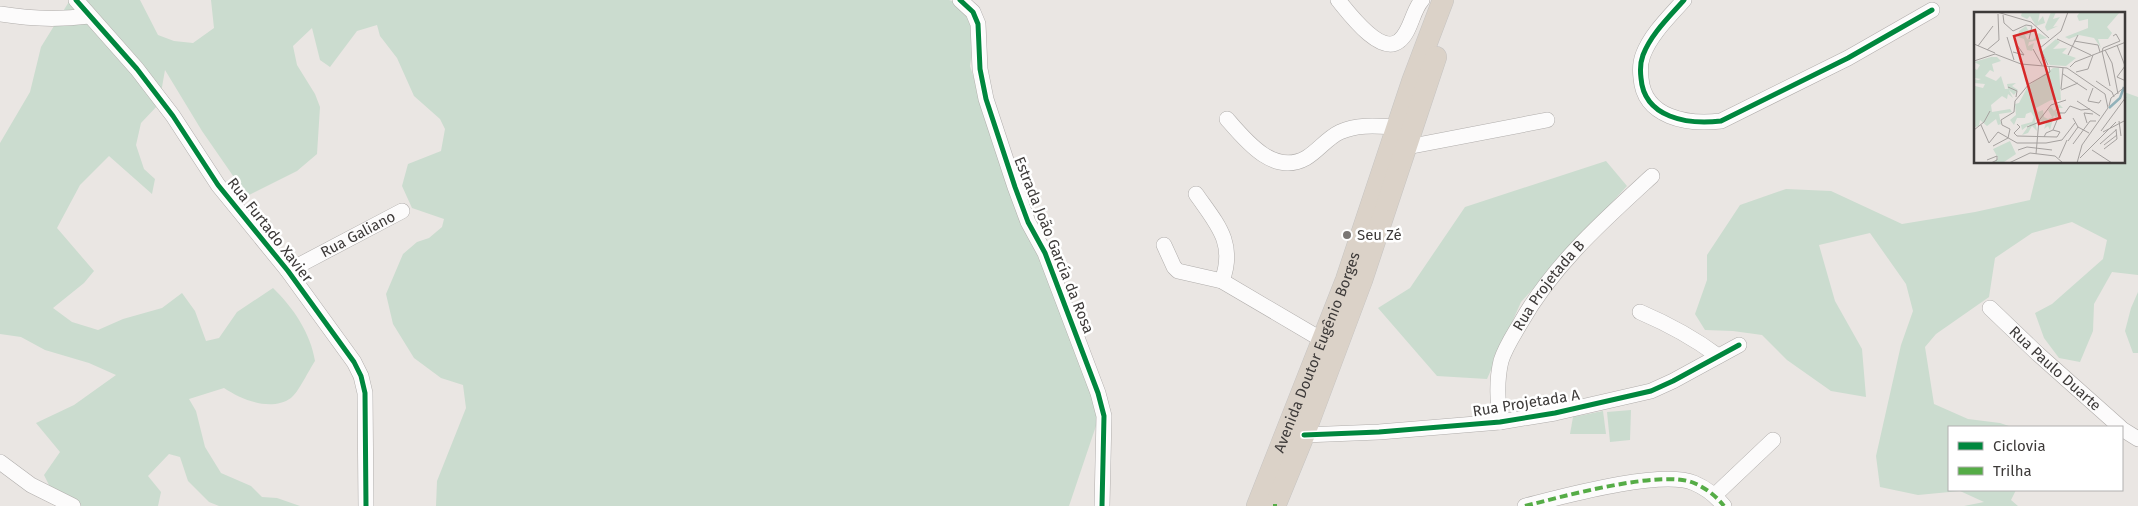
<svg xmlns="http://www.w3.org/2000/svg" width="2138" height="506" font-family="'Fira Sans',sans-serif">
<rect width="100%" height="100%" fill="#eae6e3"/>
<g fill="#cbdccf">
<path d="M70 0H140L158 35 174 41 193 43 214 28 211 0H949L964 5 975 34 970 66 1004 171 1025 228 1066 315 1085 367 1098 420 1069 506H436L437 481 466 408 463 385 441 378 414 358 393 324 386 294 403 254 417 242 429 238 442 227 444 219 412 208 402 186 408 164 441 151 445 129 440 119 414 96 397 58 380 36 377 25 357 31 330 67 320 60 312 28 293 46 297 65 315 94 320 107 317 154 297 171 247 196 202 131 165 70 159 104 141 123 136 145 144 169 155 179 152 194 109 156 80 185 57 228 94 271 84 283 53 308 72 322 98 330 123 319 162 308 182 293 195 311 206 341 219 338 237 312 273 288C293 307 311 334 315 361 309 370 298 393 291 398 271 412 242 400 224 388L189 399 196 411 205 447 221 473 251 486 262 497 277 498 300 506H219L209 502 188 481 180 457 169 454 148 476 161 492 158 506H68L49 485 44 475 60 452 36 423 74 405 116 375 89 363 45 350 21 337 0 334V143L30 92 41 47Z"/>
<path d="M2124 92 2138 97V275L2112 272 2094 304 2093 331 2080 362 2059 358 2044 338 2035 313 2052 304 2103 259 2107 240 2072 222 2032 233 1995 258 1989 297 1936 334 1925 347 1934 404 1968 419 2000 423 2012 427H1949V490H2016L2011 500 2018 506H1964L1984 502 1960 491 1918 495 1880 487 1876 456 1901 345 1913 311 1906 284 1870 233 1819 245 1835 301 1862 349 1866 397 1831 391 1787 360 1762 335 1733 331 1705 330 1695 314 1707 280V255L1740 205 1786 189 1831 191 1902 224 1975 212 2030 200 2039 163 2124 162Z"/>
<path d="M1606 161 1627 186 1521 302 1487 379 1437 376 1378 308 1410 288 1465 207Z"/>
<path d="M2138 292V353H2133L2125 331 2131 308Z"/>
<path d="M1631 410 1630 440 1610 442 1607 412Z"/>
<path d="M1603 411 1606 434H1570L1573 417Z"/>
</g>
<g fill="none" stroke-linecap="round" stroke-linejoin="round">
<defs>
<g id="minor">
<path d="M76 0 137 69 173 116 218 185 288 271 354 362 361 376 365 393 366 506"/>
<path d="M960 0 973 12 978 24 980 69 986 99 1015 187 1028 222 1045 253 1098 393 1104 416 1102 506"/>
<path d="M1338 0C1348 12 1380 56 1399 41 1411 32 1412 11 1422 0"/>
<path d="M1684 0C1669 17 1651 34 1643 55 1640 63 1640 70 1641 78 1644 118 1688 125 1721 121L1848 58 1932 10"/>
<path d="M0 14C30 19 58 20 89 16"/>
<path d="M1227 119C1246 141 1274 176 1306 158 1318 151 1327 138 1340 132 1358 124 1377 126 1397 127"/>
<path d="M1407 147 1547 120"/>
<path d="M1196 194C1217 224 1236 243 1222 281"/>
<path d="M1164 245 1174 267 1178 271 1222 281 1324 341"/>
<path id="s1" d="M288 271 402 211"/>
<path id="s2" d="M1990 308 2038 354 2120 427"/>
<path d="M1640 312C1668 324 1694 338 1718 356"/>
<path id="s3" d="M1500 422C1498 402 1496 382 1501 361 1505 348 1513 336 1520 324 1553 265 1603 221 1652 176"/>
<path d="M2122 429 2138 439"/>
<path d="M1304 435 1379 432 1500 422 1555 413 1651 391 1673 381 1739 345"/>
<path d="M0 462 31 485 73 506"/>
<path d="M1715 495 1773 440"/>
<path d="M1525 506C1561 497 1661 469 1694 483 1706 488 1716 496 1724 506"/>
</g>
<g id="highway">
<path id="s4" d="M1257 506 1346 280 1412 82 1443 0"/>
<path d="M1275 506 1304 435 1362 280 1436 57"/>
</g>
</defs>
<use href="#minor" stroke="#b0adab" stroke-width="16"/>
<use href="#highway" stroke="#c6c4c2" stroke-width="22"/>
<use href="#minor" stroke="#fcfbfb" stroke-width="15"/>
<use href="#highway" stroke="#dbd2c8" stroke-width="21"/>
<g stroke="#55ac46" stroke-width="4" stroke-dasharray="8 4" stroke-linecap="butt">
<path d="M1275 504V506"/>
<path d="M1525 506C1561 497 1661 469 1694 483 1706 488 1716 496 1724 506"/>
</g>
<defs>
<g id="cycleway">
<path d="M76 0 137 69 173 116 218 185 288 271 354 362 361 376 365 393 366 506"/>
<path d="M960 0 973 12 978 24 980 69 986 99 1015 187 1028 222 1045 253 1098 393 1104 416 1102 506"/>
<path d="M1684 0C1669 17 1651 34 1643 55 1640 63 1640 70 1641 78 1644 118 1688 125 1721 121L1848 58 1932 10"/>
<path d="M1304 435 1379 432 1500 422 1555 413 1651 391 1673 381 1739 345"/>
</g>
</defs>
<use href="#cycleway" stroke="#fff" stroke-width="8"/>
<use href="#cycleway" stroke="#00873e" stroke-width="5"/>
</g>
<circle fill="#7a7674" stroke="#fff" stroke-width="2" cx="1347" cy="235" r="5"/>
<g text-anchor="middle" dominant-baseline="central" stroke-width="5" stroke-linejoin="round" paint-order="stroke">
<g font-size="15" fill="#3d3a39" stroke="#fff">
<text transform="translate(270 230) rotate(52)">Rua Furtado Xavier</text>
<text stroke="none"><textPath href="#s1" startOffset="79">Rua Galiano</textPath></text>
<text transform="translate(1054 245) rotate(68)">Estrada João García da Rosa</text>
<text stroke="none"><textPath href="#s3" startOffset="151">Rua Projetada B</textPath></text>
<text stroke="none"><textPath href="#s4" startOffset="165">Avenida Doutor Eugênio Borges</textPath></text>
<text stroke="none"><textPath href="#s2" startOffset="89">Rua Paulo Duarte</textPath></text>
<text transform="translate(1526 403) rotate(-9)">Rua Projetada A</text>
</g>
<g font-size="15" fill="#3d3a39" stroke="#fff" text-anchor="start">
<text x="1357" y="235">Seu Zé</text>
</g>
</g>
<g transform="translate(1974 12)">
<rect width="151" height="151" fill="#eae6e3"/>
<path d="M48 0H66L64 10 69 4 71 11 62 14 56 4 53 7 47 4ZM77 0H82L79 7 86 5 79 15 84 14 73 19 71 15ZM106 0H146L133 15 138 21 134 27H124L127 36 120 26 105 23 95 27 91 25 114 16V7L105 9 103 4ZM52 14 55 20 52 22H56L51 23 53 27 59 28 65 21 73 26 55 30 54 34 60 31 58 39 53 38 50 27 44 25 45 19ZM82 27 86 30 79 37 93 36 88 41 102 46 92 54 76 53 67 40ZM17 45H23L27 49 18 52 20 60 16 58 11 64 22 69 27 64 31 77H34L33 72 42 71 38 74 44 78 40 83 35 78 39 86 34 82 33 87 28 84 17 93 18 100 36 97 38 100 25 102 27 112 24 113 22 107 13 114 6 108 5 114 1 115V74L9 76 11 72 0 71V67L4 68 7 67 0 66V56L3 58 6 53 0 50ZM79 56H85L87 88H77L62 96 64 100 69 98 70 105 74 107 78 105 74 98 77 95 80 99 85 92 89 96H84L82 100H88L82 106 80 103 76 118 74 114 70 117 72 111 63 108 64 103 61 108 63 119 58 114 54 121 48 123 56 112 48 118 47 113 58 110 60 105 57 100 52 102 51 106H43L40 113 36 108 42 103 41 92 45 91 54 74ZM36 129 42 142 30 150 19 151 24 146 19 137Z" fill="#cbdccf"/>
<path fill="none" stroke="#91b1b9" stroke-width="2.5" d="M135 96 146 86 150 75"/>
<path fill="none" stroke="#a5a19f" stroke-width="1" d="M23 0 57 10 75 26M29 3 30 11 39 19 52 13 58 14 55 27M33 25 40 48M83 27 117 43M100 29 124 33 126 40M0 32 21 41M143 33 151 54 143 65 152 69M4 34 19 14M59 37 68 53M13 38 25 28 24 2M131 38 138 51 144 82M128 39 136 74M39 40 50 43 43 33M128 40 129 36 146 29 142 22 139 24M94 43 104 23M0 49 21 42 47 52 93 56 131 82 134 96 108 133 103 151M74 53 66 36 87 19 94 0M96 55 101 50 152 30M102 60 114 57 119 43M89 62 113 78M122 69 138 80 140 85M34 75 43 79 42 85M119 76 114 89 125 91 127 88M87 77 89 56M87 78 104 71M103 89 126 104M135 94 137 86 152 74M99 106 104 115 115 121M145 109 147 124M113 111 110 101 119 102M43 112 46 115 40 121 43 124 83 125 86 120 79 118M7 113 15 131 24 120 43 131H72L88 128 101 111M53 115 63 111 77 93 92 88M0 118 10 110 16 99M127 119 152 85M129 120 152 108M70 125 72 121 79 118 86 101H91L96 94 107 98 116 97M34 126 36 117 28 113 27 108 40 100 41 89 55 72 76 60 75 55M94 129 104 115M99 132 116 109H122M126 132 142 118M130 133 143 123M19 134 34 126M130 137 143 127 142 117M44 138 53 135 78 138M118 138 138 151M62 142 65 108M85 146 93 128M106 146 142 110M13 148 23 144V148L17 151M35 151 56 141 81 144 89 151"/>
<path fill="#d62828" fill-opacity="0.15" stroke="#d62828" stroke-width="2.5" d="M61 18 86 106 65 112 40 24Z"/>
<rect width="151" height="151" fill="none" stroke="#3d3a39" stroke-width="2.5"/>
</g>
<rect x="1948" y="426" width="175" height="65" fill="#ffffff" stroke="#b1b0b0"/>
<rect x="1958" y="442" width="25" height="8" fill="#00873e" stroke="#b1b0b0"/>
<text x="1993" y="451" font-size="15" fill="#3d3a39">Ciclovia</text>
<rect x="1958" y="467" width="25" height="8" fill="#55ac46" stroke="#b1b0b0"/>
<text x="1993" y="476" font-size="15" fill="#3d3a39">Trilha</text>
</svg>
